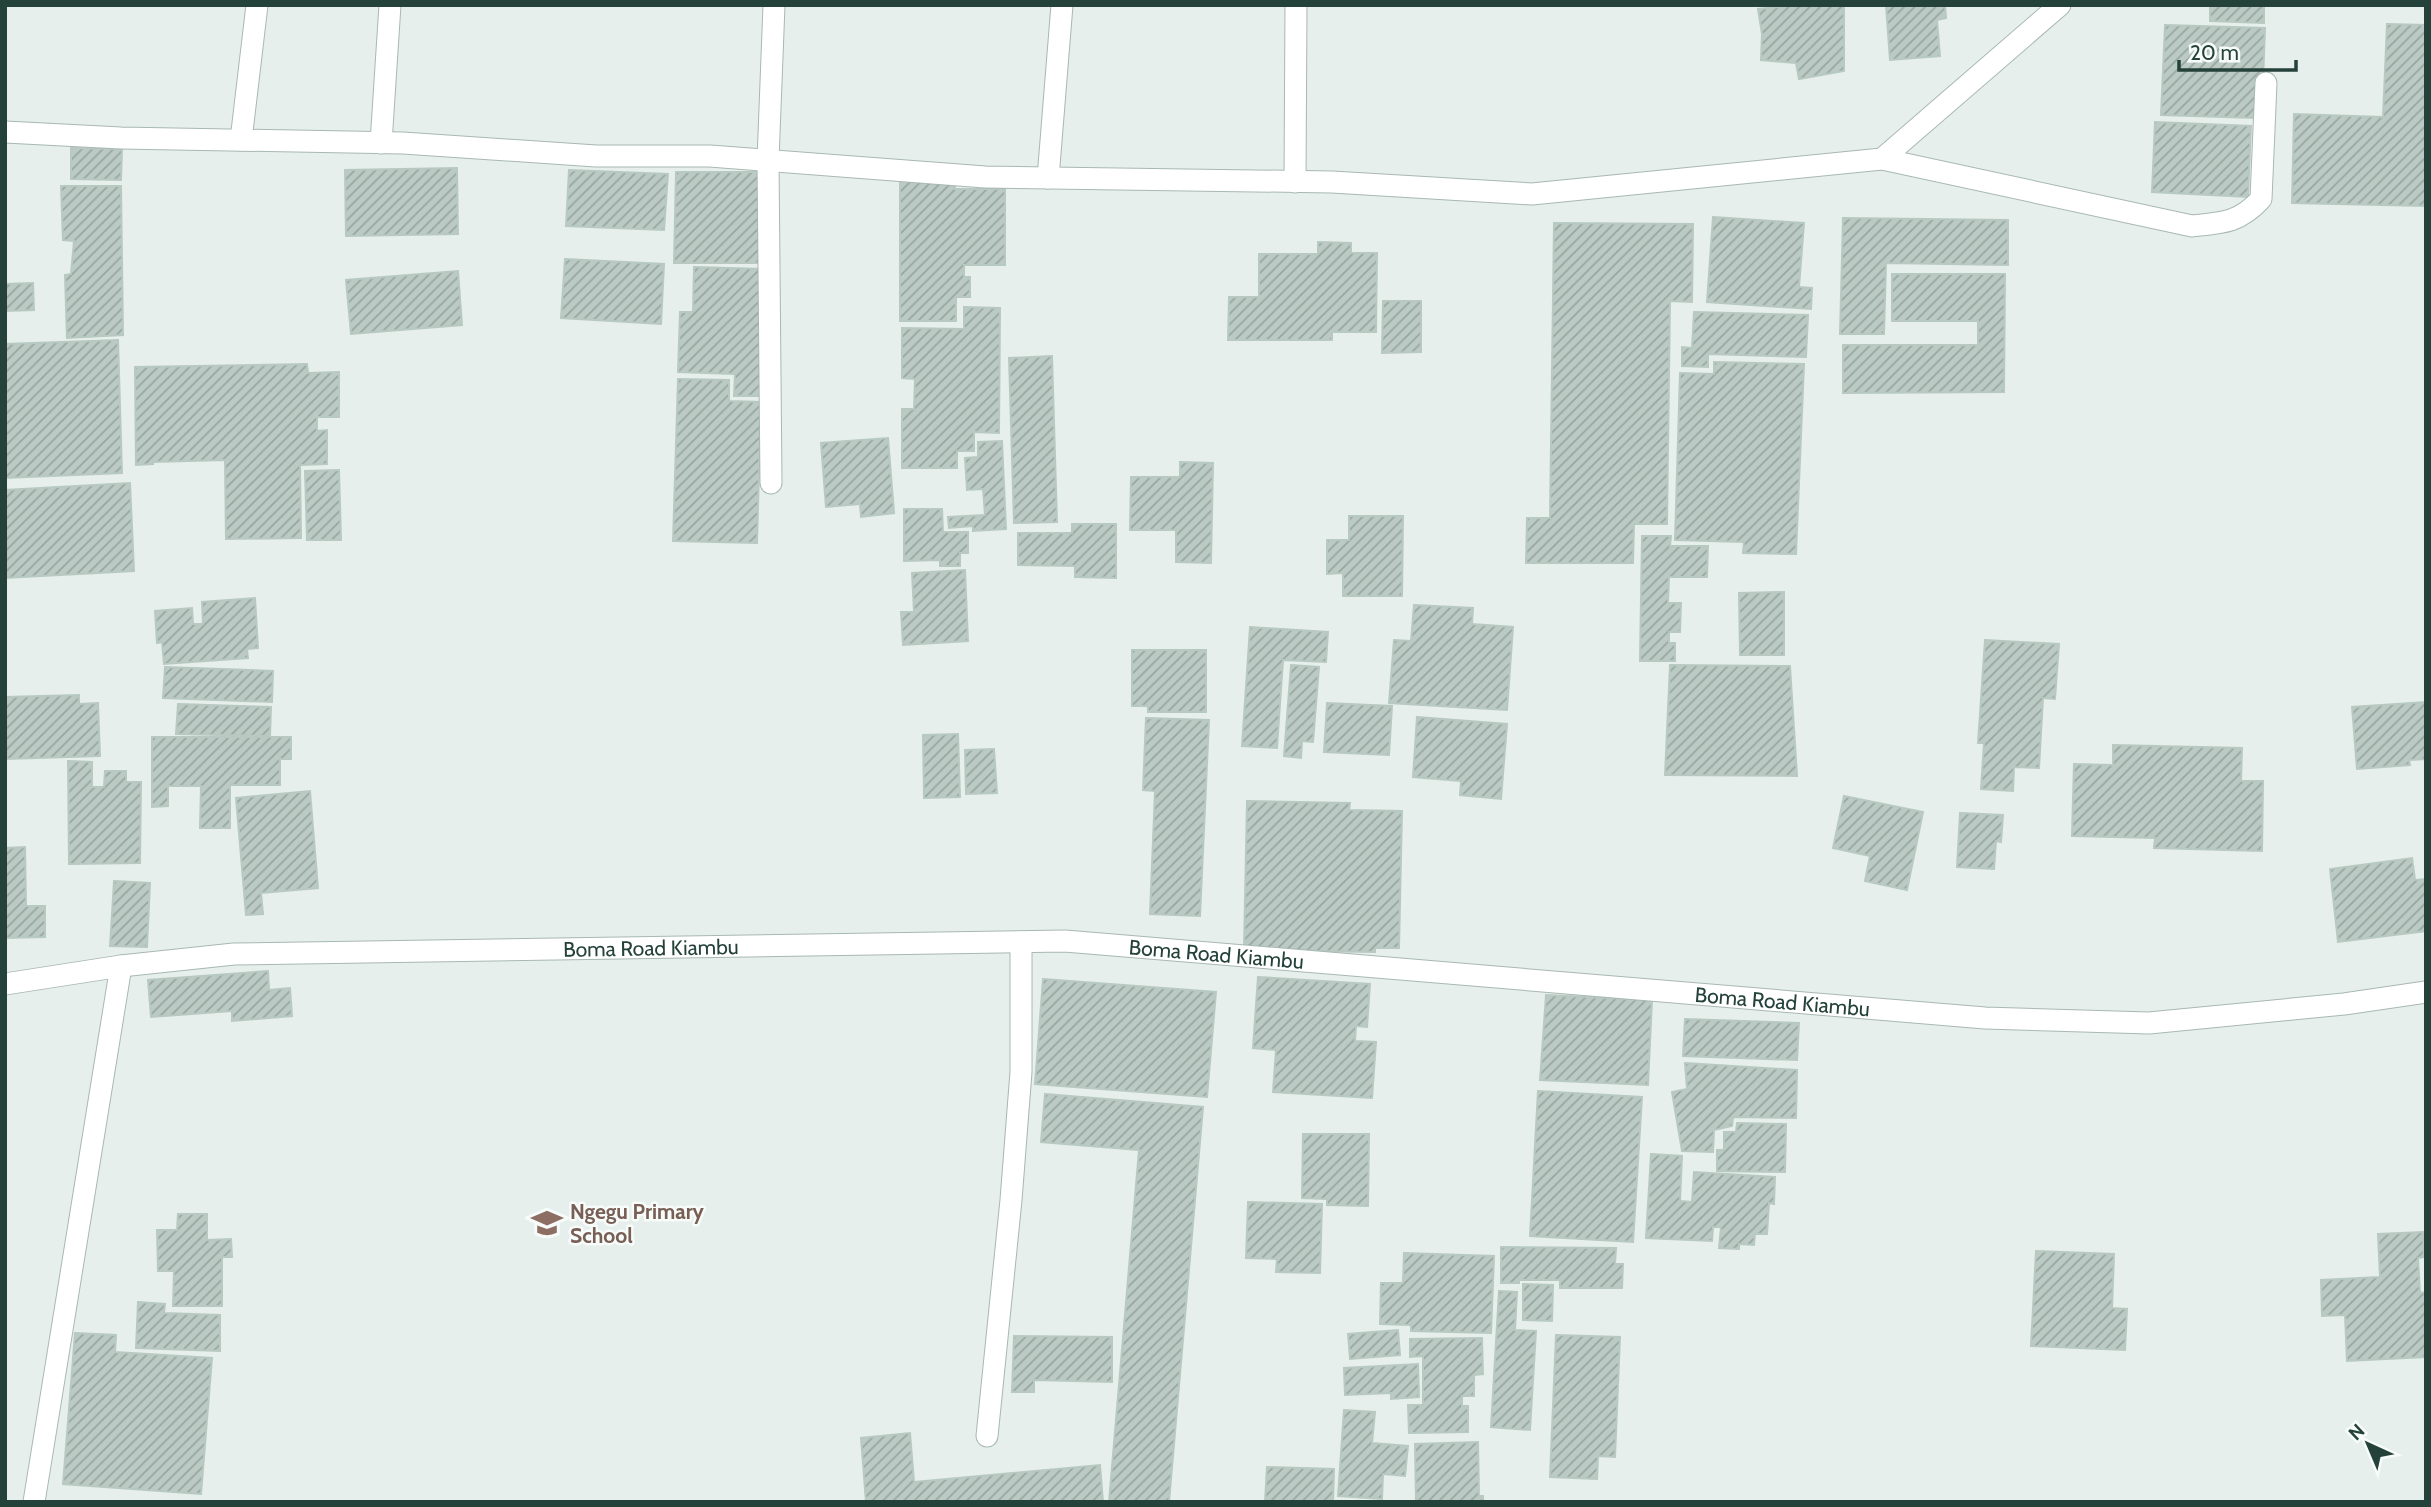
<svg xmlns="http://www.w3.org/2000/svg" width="2431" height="1507" font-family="Cabin,sans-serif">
<defs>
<pattern id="building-hatch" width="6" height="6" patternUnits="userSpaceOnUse" patternTransform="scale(1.75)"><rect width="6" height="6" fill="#bbcac4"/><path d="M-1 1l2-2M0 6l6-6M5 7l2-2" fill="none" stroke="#98a6a0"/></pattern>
</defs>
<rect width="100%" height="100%" fill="#e6efeb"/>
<g fill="url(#building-hatch)" stroke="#b8c9c2" stroke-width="2">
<path d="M1799 5H1844V71L1799 79 1796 63 1761 60 1762 34 1758 9Z"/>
<path d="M1886 5H1945L1946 18 1937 20 1940 56 1890 60Z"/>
<path d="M2210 5H2264V23L2210 21Z"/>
<path d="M2387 24 2426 25V206L2292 203 2294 114 2383 117Z"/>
<path d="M2165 25 2265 28 2263 81 2255 118 2161 115Z"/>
<path d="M2155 122 2251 126 2248 197 2152 192Z"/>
<path d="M71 148 122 149 121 180 71 179Z"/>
<path d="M457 168 458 234 346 236 345 170Z"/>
<path d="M569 170 668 174 664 230 566 226Z"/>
<path d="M676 172H764L763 263H674Z"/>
<path d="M900 179H955V189H1005V265H964V277H970V297H956V321H900Z"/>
<path d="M61 186H121L123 335 67 338 65 275 71 274 74 241 63 240Z"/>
<path d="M1713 217 1804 223 1799 287 1812 288 1811 309 1707 302Z"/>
<path d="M1843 218 2008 220V265L1886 263 1884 334H1840Z"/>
<path d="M1554 223 1693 224 1692 302 1670 301 1667 524H1634L1633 563H1526L1527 518H1550Z"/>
<path d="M1318 242 1351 243V253H1377L1376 332H1332V340H1228L1229 297H1259V254H1318Z"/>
<path d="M565 259 664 264 661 324 561 318Z"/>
<path d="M694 267 766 269 761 396H734L735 374 678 372 680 312H693Z"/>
<path d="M458 271 462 325 351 334 346 280Z"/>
<path d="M1892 274H2005L2004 392 1843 393V345H1978V321H1892Z"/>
<path d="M33 283 34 310 5 311V284Z"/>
<path d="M1383 301H1421V352L1382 353Z"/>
<path d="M964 307 1000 308 999 433 974 432V451H957V468H902V409H914L915 379 902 378V328L964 329Z"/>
<path d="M1694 312 1808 315 1806 357 1708 354V367L1682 366V347L1692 348Z"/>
<path d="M118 340 122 473 5 478V344Z"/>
<path d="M1052 356 1057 522 1014 523 1009 358Z"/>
<path d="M1714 362 1804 364 1796 554 1743 553 1744 542 1675 540 1680 373 1714 374Z"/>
<path d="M307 364 308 373 339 372V417H317V431L327 430V464L300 465 301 538 226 539 225 460 153 462V464L136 465 135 367Z"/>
<path d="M678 379 729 380V401L761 402 757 543 673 541Z"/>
<path d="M888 438 894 513 861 517 860 504 826 507 821 443Z"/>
<path d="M1002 441 1006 529 973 531V526L949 528 948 517 985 515 983 489 967 490 965 458 978 457V442Z"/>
<path d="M1180 462 1213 463 1211 563 1176 562V530H1130L1131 477H1180Z"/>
<path d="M339 470 341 540H307L305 471Z"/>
<path d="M130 483 134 571 5 578V490Z"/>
<path d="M904 509H942L943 532H968V553H960V566H940V560L904 561Z"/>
<path d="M1349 516H1403L1402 596H1343V573L1327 574V540H1349Z"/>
<path d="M1072 524H1116V578L1075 577V566L1018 565V533H1072Z"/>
<path d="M1642 536H1671L1670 546H1708L1707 577H1669L1668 603H1681L1680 632H1669V643H1675V661H1640Z"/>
<path d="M965 570 968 641 903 645 901 612H914L912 573Z"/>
<path d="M1784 592V655H1740L1739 593Z"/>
<path d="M255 598 258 648 247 649 248 658 164 664 162 642 157 643 155 611 192 608 193 624H203L202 602Z"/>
<path d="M1414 605 1473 608 1472 624 1513 627 1507 710 1389 703 1394 640 1411 641Z"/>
<path d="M1250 627 1328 632 1326 662 1283 660 1277 748 1242 746Z"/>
<path d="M1985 640 2059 644 2055 699 2043 698 2039 768 2014 767 2013 791 1981 789 1984 743H1978Z"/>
<path d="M1132 650H1206V712H1148V706H1132Z"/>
<path d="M1291 665 1319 667 1313 742 1302 741 1301 758 1284 756Z"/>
<path d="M1670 665 1790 666 1797 776 1665 775Z"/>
<path d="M165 667 273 671 272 702 163 698Z"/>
<path d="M79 695V704L98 703 100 756 5 759V697Z"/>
<path d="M2426 702V759L2409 760 2410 765 2357 769 2352 707Z"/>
<path d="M1327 703 1392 706 1389 755 1324 752Z"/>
<path d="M178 704 271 707 270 736 176 734Z"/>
<path d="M1417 717 1507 724 1501 799 1460 795 1461 781 1413 777Z"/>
<path d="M1146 718 1209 720 1200 916 1150 914 1155 791 1143 790Z"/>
<path d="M958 734 960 797 924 798 923 735Z"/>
<path d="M152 737H291V759H280V785H230V828H200L201 786H168V806L152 807Z"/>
<path d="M2113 745 2242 748 2241 781H2263L2262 851 2154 848 2155 838 2072 836 2074 764 2113 765Z"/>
<path d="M994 749 997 793 966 794 965 750Z"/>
<path d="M68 761 92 762V787H104L105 771H126V782H141L140 863 69 864Z"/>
<path d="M310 791 318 888 261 893 263 914 246 915 236 798Z"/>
<path d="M1844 796 1923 812 1907 890 1865 881 1870 856 1833 848Z"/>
<path d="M1247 801 1350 803 1349 810 1402 811 1399 948H1375V952L1244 950Z"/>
<path d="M1960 813 2003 815 2001 842 1996 841 1994 869 1957 867Z"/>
<path d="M25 847 26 906H45V937L5 938V848Z"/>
<path d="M2412 858 2415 880 2426 879V931L2338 942 2330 869Z"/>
<path d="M114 881 150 883 147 947 110 946Z"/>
<path d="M268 971 269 990 290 988 292 1016 232 1021V1011L151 1017 148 980Z"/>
<path d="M1258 977 1370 984 1367 1027 1356 1026 1355 1041 1376 1042 1372 1098 1273 1092 1276 1050 1253 1048Z"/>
<path d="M1043 979 1216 992 1207 1097 1035 1084Z"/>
<path d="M1546 995 1652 1000 1648 1085 1540 1080Z"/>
<path d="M1685 1019 1799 1023 1797 1060 1683 1056Z"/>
<path d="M1685 1063 1797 1070 1796 1118 1733 1117 1732 1126 1714 1130 1713 1152 1682 1151 1672 1092 1687 1089Z"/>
<path d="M1538 1091 1642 1097 1633 1242 1530 1236Z"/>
<path d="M1045 1094 1203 1107 1169 1502H1109L1139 1150 1041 1142Z"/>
<path d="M1737 1123 1786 1124 1785 1172 1717 1171V1150H1724V1132H1736Z"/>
<path d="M1303 1134H1369L1368 1206 1327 1205V1199L1302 1198Z"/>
<path d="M1651 1154 1682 1156 1680 1201 1692 1202 1694 1172 1775 1177 1774 1204 1769 1203 1767 1234H1755L1754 1245 1739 1244V1249L1719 1248 1721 1227H1713L1712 1241 1646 1238Z"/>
<path d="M1248 1202 1322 1204 1320 1273 1276 1272 1277 1259 1246 1258Z"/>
<path d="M178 1214H207V1240L231 1239 232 1257H222V1306H173L174 1271H158L157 1230H177Z"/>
<path d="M2423 1232 2424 1257 2418 1258 2420 1293 2426 1292V1357L2347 1361 2345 1315 2322 1316 2321 1280 2380 1277 2378 1234Z"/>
<path d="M1501 1247 1616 1248 1615 1264H1623L1622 1288H1560V1280H1519V1283H1501Z"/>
<path d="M2036 1251 2114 1254 2112 1308 2127 1309 2125 1350 2031 1346Z"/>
<path d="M1404 1253 1494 1256 1491 1333 1411 1331V1325L1380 1324 1381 1283H1403Z"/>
<path d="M1523 1284 1553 1285 1552 1321 1523 1320Z"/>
<path d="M1499 1291 1517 1292 1515 1330 1536 1331 1530 1430 1491 1427Z"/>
<path d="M138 1302 165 1304 164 1313 220 1315V1351L136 1348Z"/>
<path d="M1398 1330 1400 1355 1350 1359 1348 1334Z"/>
<path d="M75 1333 116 1335 115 1352 212 1358 201 1494 63 1484Z"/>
<path d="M1556 1335 1620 1337 1615 1457 1598 1456 1597 1479 1550 1477Z"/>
<path d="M1014 1336 1112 1337V1382L1034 1380V1392H1012Z"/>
<path d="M1482 1338 1483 1374 1474 1375V1396H1462V1406H1468V1432L1409 1433 1408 1405H1423V1356L1410 1357V1339Z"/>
<path d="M1418 1364 1419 1397 1391 1399V1393L1345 1395 1344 1368Z"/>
<path d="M1344 1410 1375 1412 1372 1443 1408 1446 1405 1476 1383 1474 1382 1499 1338 1496Z"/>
<path d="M910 1433 914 1482 1100 1465 1103 1502H866L861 1438Z"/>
<path d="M1478 1442 1479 1496H1483V1502H1416L1415 1444Z"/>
<path d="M1267 1467 1334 1469 1333 1502H1265Z"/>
</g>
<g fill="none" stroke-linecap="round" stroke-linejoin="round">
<defs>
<path id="service" d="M987 1436 1011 1200 1021 1072V942"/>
<g id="minor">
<path d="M5 132 121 138 403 143 596 156H710L985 177 1332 182 1532 194 1882 159 2192 226C2222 223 2239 223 2261 199L2266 83"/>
<path d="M241 140 257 5"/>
<path d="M381 143 390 5"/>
<path d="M1882 159 2060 5"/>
<path d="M1048 178 1062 5"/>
<path d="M1295 182 1296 5"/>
<path d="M771 483 768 160 774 5"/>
<path id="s1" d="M5 984 121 966 234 954 1065 941 1985 1018 2149 1023 2344 1004 2426 992"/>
<path d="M34 1502 121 966"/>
</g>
</defs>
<use href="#service" stroke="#a8b8b2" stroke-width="23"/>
<use href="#minor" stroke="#a8b8b2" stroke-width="23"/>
<use href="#service" stroke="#fff" stroke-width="21"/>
<use href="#minor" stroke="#fff" stroke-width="21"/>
</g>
<defs>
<symbol id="school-bare" viewBox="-9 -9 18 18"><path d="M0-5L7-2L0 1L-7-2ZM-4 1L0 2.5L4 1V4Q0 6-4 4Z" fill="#8d6e63" stroke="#f7fbf9" stroke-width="2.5" paint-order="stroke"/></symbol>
</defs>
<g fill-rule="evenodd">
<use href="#school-bare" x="525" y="1201" width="44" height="44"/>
</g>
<g text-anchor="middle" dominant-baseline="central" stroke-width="5" stroke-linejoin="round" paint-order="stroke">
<g font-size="21" fill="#24423a" stroke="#f7fbf9">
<text stroke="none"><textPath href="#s1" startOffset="648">Boma Road Kiambu</textPath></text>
<text stroke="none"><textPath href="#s1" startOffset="1214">Boma Road Kiambu</textPath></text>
<text stroke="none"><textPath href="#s1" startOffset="1782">Boma Road Kiambu</textPath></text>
</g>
<g font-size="21" font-weight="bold" fill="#785e54" stroke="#f7fbf9" text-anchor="start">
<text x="570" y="1211">Ngegu Primary<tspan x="570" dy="24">School</tspan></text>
</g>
</g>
<rect width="2431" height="1507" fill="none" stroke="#24423a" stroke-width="14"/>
<g transform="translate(2368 1444) rotate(316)" stroke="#f7fbf9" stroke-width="5" paint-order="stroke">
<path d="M0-5L12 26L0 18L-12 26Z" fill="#24423a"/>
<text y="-10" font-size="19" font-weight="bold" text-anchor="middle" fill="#24423a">N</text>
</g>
<path d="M2179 60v10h117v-10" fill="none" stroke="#24423a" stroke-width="3.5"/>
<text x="2190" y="60" font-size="21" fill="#24423a" stroke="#f7fbf9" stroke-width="5" paint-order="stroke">20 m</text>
</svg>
